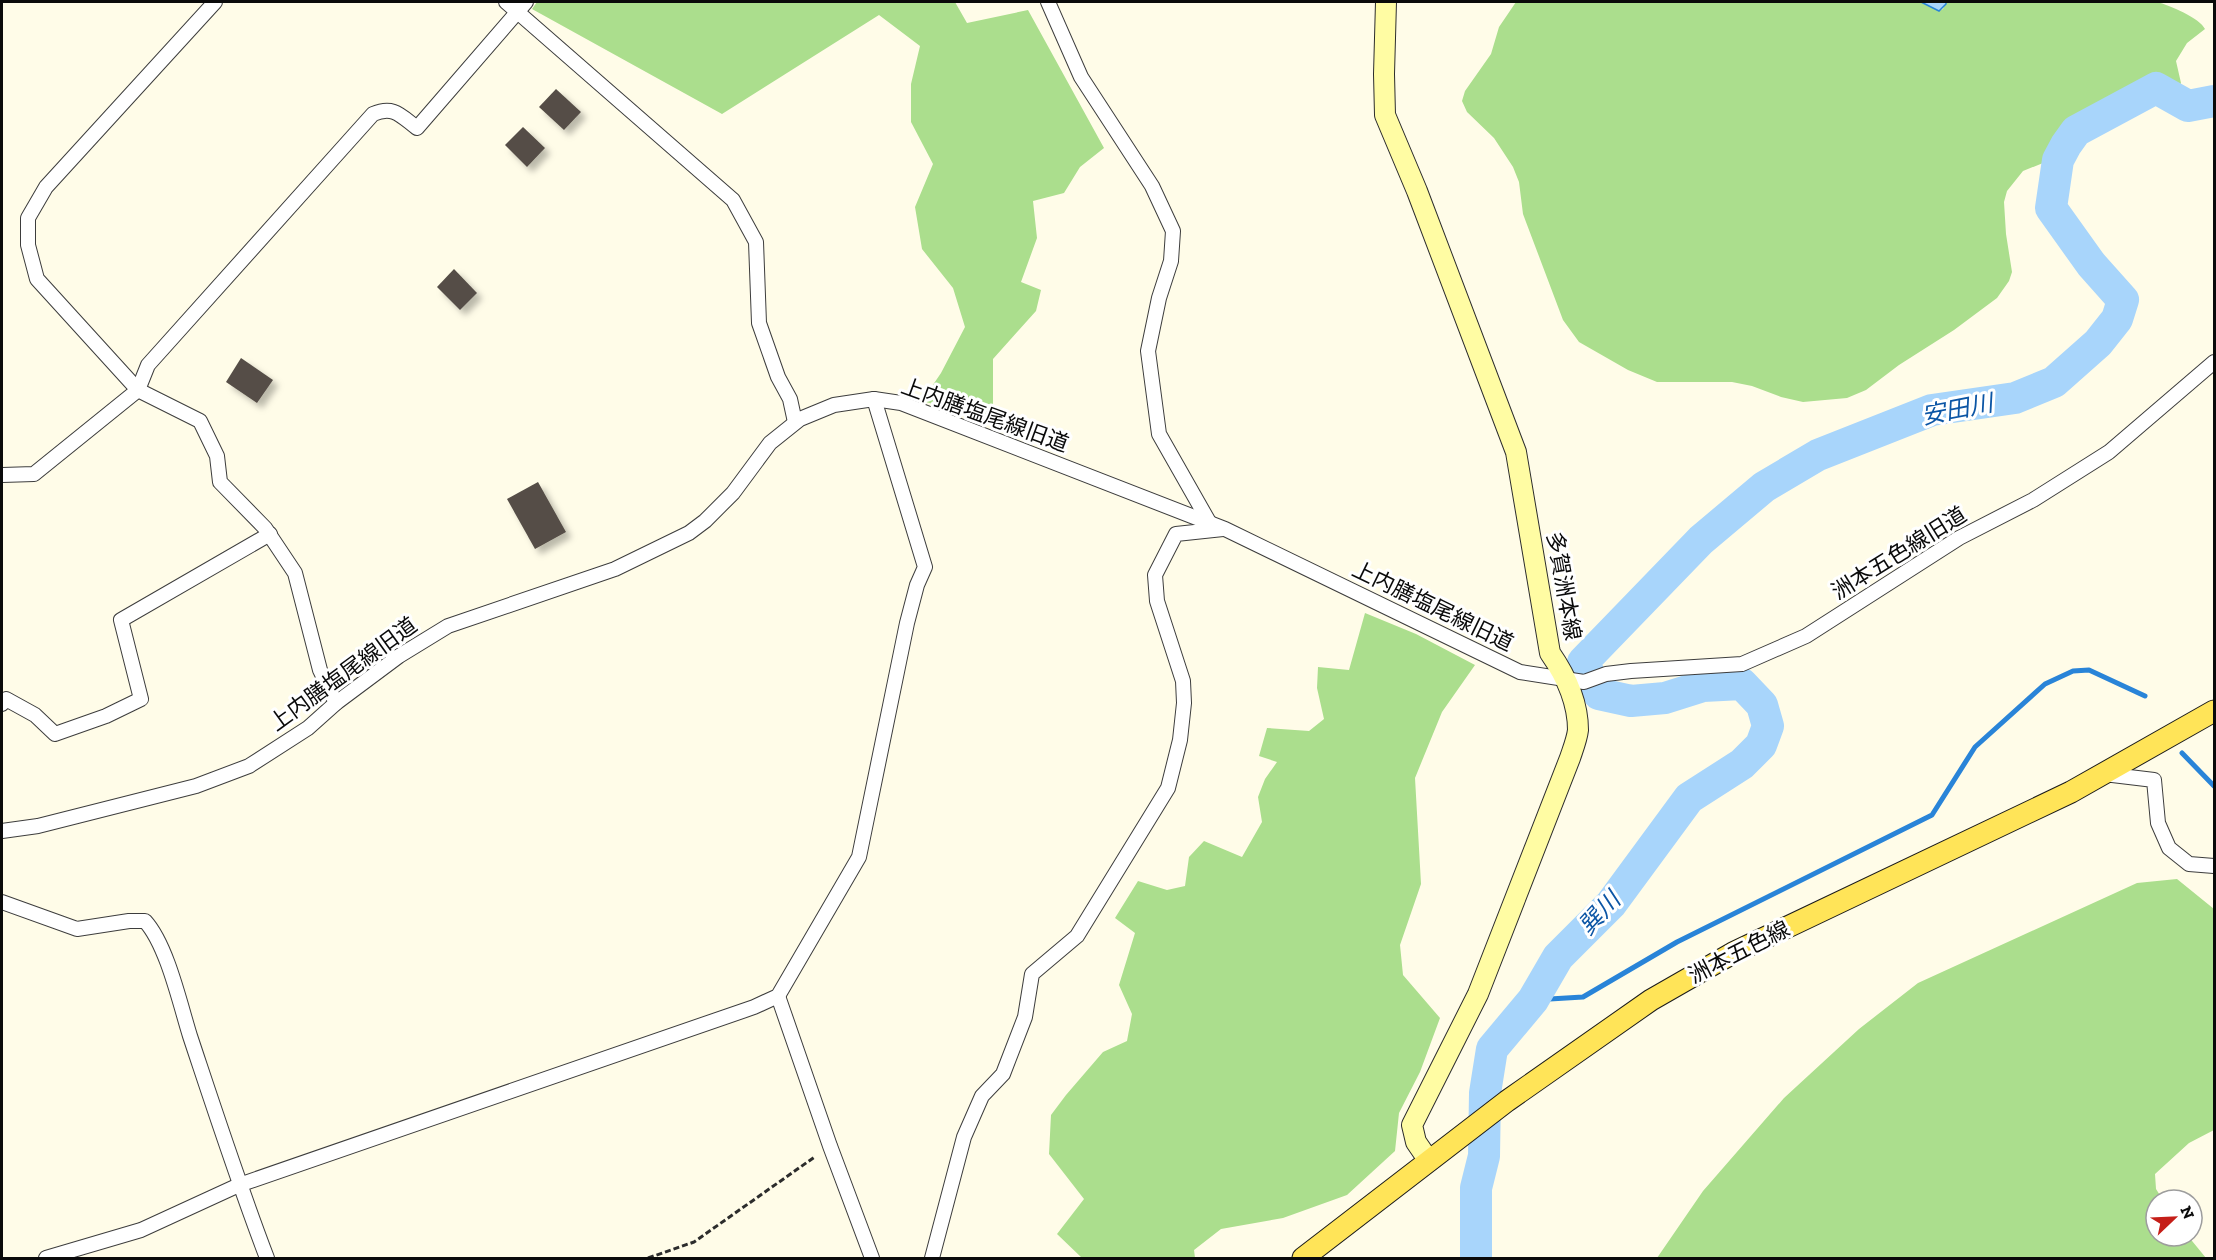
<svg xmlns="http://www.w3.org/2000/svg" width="2216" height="1260" font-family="'Zilla Slab','Noto Sans JP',serif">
<defs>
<filter id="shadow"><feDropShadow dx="5.5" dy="5.5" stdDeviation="3" flood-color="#0004"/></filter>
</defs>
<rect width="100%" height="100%" fill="#fffce8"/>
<g fill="#abde8d">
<path d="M537 2H955L967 23 1028 10 1104 148 1080 167 1064 193 1033 201 1037 238 1021 282 1041 290 1036 311 993 359V420L922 401 941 373 965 327 953 288 922 249 915 207 933 164 911 122V84L920 46 879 15 722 114 532 9Z"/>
<path d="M1516 2H1921L1939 11 1943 9 1946 2H2157C2169 5 2200 18 2205 29L2187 43 2176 61 2181 83 2179 88 2155 81 2091 115 2072 129 2058 143 2053 159 2023 171 2007 191 2004 202 2006 234 2012 272 2009 281 1997 298 1954 330 1899 365 1866 390 1847 398 1803 402 1781 397 1752 386 1732 382H1657L1628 370 1579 342 1563 320 1523 214 1519 182 1513 167 1494 138 1467 112 1462 101 1465 91 1491 54 1499 27Z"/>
<path d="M1365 613 1416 634 1475 665 1442 712 1415 778 1421 884 1400 945 1403 975 1440 1018 1420 1072 1399 1113 1395 1151 1347 1195 1283 1218 1221 1229 1194 1250 1195 1258H1082L1057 1234 1084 1199 1049 1154 1051 1115 1066 1095 1103 1052 1127 1041 1132 1014 1119 985 1135 933 1115 918 1138 881 1167 890 1185 886 1189 857 1204 841 1242 857 1262 822 1258 797 1265 779 1277 762 1259 756 1267 728 1309 731 1324 719 1317 688 1318 667 1349 670Z"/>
<path d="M2177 879 2214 909V1130L2189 1143 2155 1174 2156 1189 2163 1200H2156V1236H2188L2206 1258H1657L1703 1191 1784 1098 1859 1029 1918 983 2137 883Z"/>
</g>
<path fill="#a8d5fb" stroke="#2984d8" stroke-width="1.5" d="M1921 2H1946V4L1939 11Z"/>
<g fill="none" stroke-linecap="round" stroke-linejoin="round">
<g stroke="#2984d8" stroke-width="5">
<path d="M2182 753 2214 786"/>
<path d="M1533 1000 1583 997 1677 942 1932 815 1975 747 2045 684 2073 671 2089 670 2145 696"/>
</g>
<path stroke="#a8d5fb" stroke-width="32" d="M1476 1258V1188L1484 1156 1485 1093 1492 1049 1533 1000 1558 957 1611 904 1689 798 1742 764 1761 745 1768 726 1762 705 1742 684 1703 686 1665 698 1631 701 1599 694 1583 662 1701 540 1764 487 1818 455 1932 410 2015 398 2054 382 2098 343 2117 319 2123 300 2091 264 2051 208 2058 160 2066 145 2076 131 2156 88 2188 106 2214 101"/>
</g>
<g fill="#544d46" filter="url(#shadow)">
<path d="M556 89 581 112 564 130 539 107Z"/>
<path d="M523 127 545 148 527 167 505 145Z"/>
<path d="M454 269 477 293 460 310 437 287Z"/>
<path d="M241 358 273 380 257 403 226 382Z"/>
<path d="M538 482 566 532 535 549 507 499Z"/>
</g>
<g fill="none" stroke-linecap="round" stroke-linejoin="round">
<defs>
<g id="minor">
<path d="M215 2 46 187 28 218V245L37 279 138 390 200 421 217 456 220 482 265 528 295 573 320 670 336 703"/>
<path d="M506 2 733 200 756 242 759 323 778 377 790 399 795 422"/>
<path d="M1048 2 1081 77 1152 186 1173 231 1171 261 1159 298 1148 351 1159 434 1209 522"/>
<path d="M2 475 34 474 138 390 148 365 373 114C394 105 401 116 417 128L526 2"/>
<path d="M2 704 6 699 35 715 55 734 106 716 141 699 121 620 270 534"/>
<path d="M2104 774 2154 780 2158 823 2169 848 2189 864 2214 866"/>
<path d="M2 831 38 826 196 786 249 766 308 728 336 703 399 656 448 626 615 569 689 533 705 521 733 493 770 443 800 419 834 405 874 399 901 403 1225 529 1520 672 1584 682 1606 674 1631 671 1742 664 1806 636 1959 538 2033 500 2109 452 2214 362"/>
<path d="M2 902 77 929 129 921H145C167 945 180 1004 190 1036 215 1111 239 1185 267 1258"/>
<path d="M778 996 830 1146 872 1258"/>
<path d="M46 1258 141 1230 239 1185 754 1007 778 996 859 857 907 623 917 585 925 567 874 399"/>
<path d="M932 1258 964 1137 982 1096 1003 1074 1025 1017 1032 974 1077 936 1168 788 1180 740 1184 703 1183 681 1157 601 1155 575 1176 534 1223 529"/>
</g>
<path id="secondary" d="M1386 2 1384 74 1385 115 1417 191 1516 452 1550 653C1566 676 1578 701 1578 730 1577 739 1573 749 1570 758L1478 994 1412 1125 1416 1142 1429 1161"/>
<path id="primary" d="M1303 1258 1507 1101 1651 1000 1733 953 2071 792 2214 711"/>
</defs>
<use href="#minor" stroke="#3d3d3d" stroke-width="16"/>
<use href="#secondary" stroke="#2c2c2c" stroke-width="22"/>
<use href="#primary" stroke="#1b1b1b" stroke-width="23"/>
<path stroke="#2c2c2c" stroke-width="3" stroke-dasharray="6 3" stroke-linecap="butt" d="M648 1258 694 1242 816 1156"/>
<use href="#minor" stroke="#fff" stroke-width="14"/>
<use href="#secondary" stroke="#fffca3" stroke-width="20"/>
<use href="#primary" stroke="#ffe458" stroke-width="21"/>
</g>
<g text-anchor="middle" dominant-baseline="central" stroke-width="6" stroke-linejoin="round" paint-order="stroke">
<g font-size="22" fill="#0a0a0a" stroke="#fff">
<text transform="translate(985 415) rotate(20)">上内膳塩尾線旧道</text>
<text transform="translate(1899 553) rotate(-32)">洲本五色線旧道</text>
<text transform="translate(1564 586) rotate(80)">多賀洲本線</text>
<text transform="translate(1433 606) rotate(26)">上内膳塩尾線旧道</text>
<text transform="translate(343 674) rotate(-36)">上内膳塩尾線旧道</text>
<text transform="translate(1739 952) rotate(-27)">洲本五色線</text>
</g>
<g font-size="24" font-style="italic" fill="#0b55a5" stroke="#fff">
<text transform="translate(1957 409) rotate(-11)">安田川</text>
<text transform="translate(1599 913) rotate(-47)">巽川</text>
</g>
</g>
<rect width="2216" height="1260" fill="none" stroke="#0a0a0a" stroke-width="6"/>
<g transform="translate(2174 1218) rotate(67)"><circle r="28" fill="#ffffff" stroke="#9d9d9d" stroke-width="1.5"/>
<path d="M0-4.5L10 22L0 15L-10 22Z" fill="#c51e18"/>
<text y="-9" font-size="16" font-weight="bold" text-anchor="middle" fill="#0a0a0a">N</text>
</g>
</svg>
